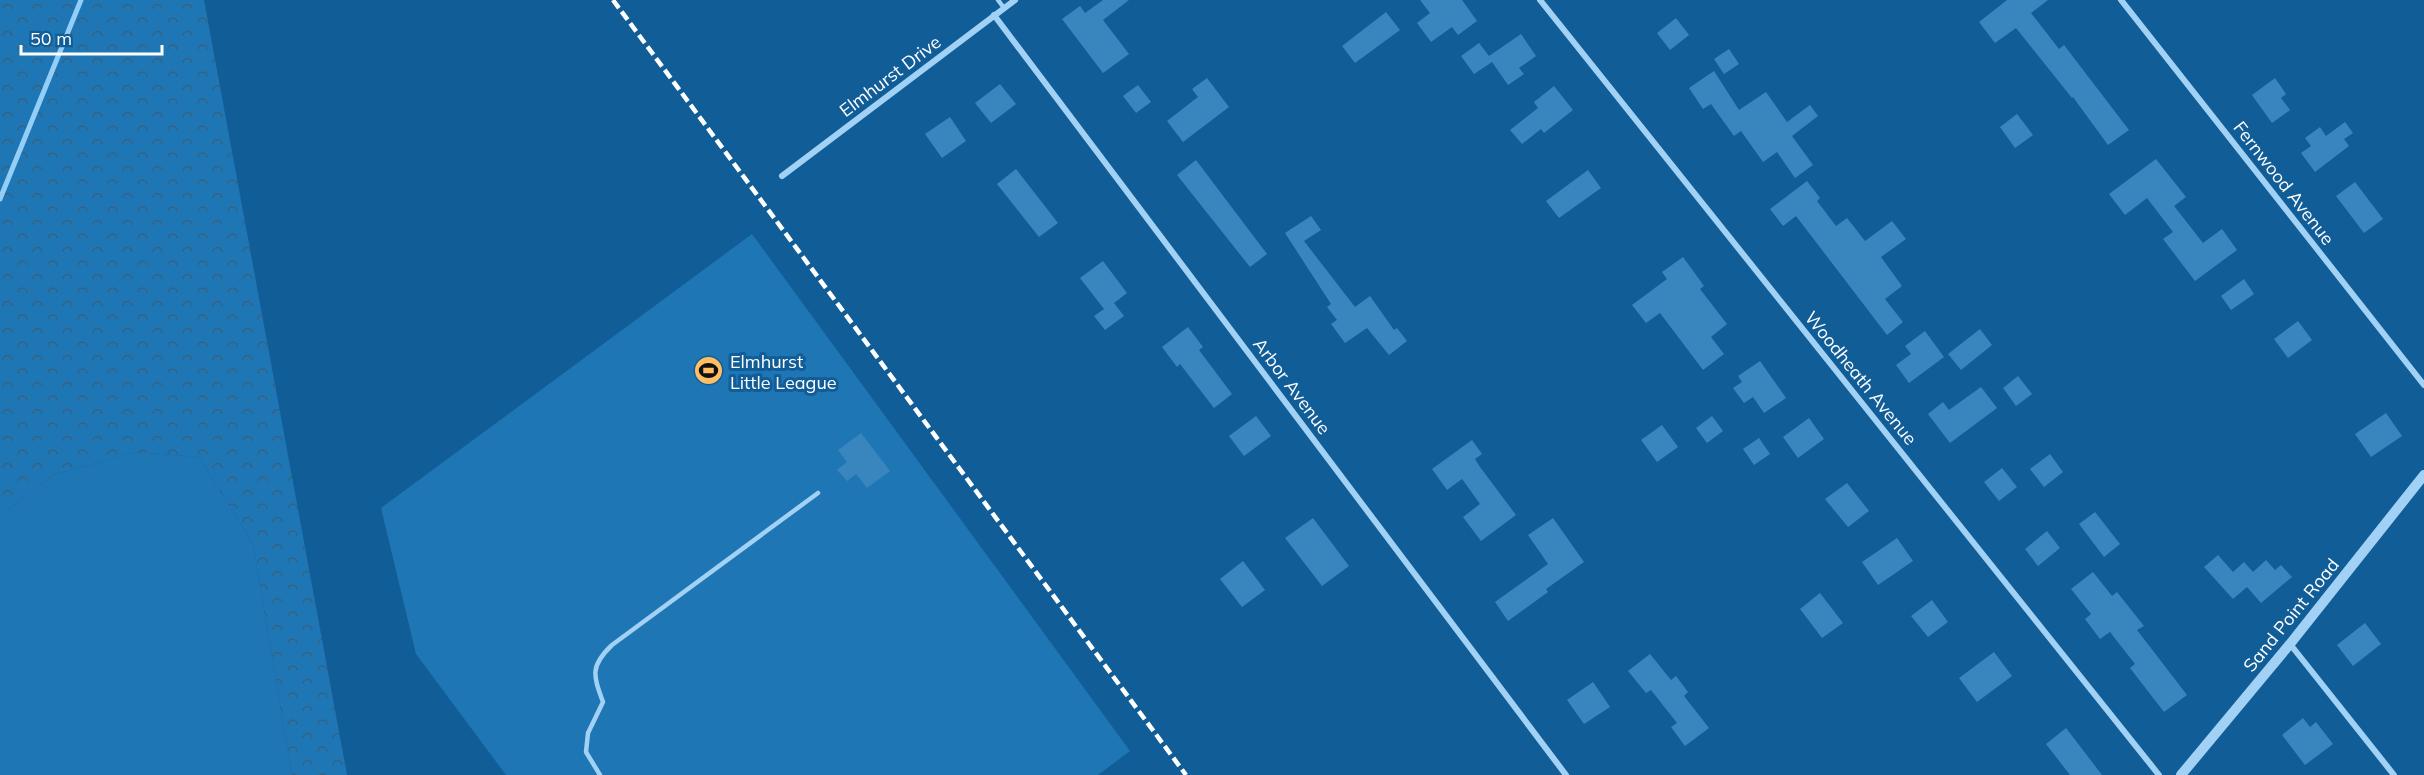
<svg xmlns="http://www.w3.org/2000/svg" width="2424" height="775" font-family="Mulish,sans-serif">
<defs>
<pattern id="forest-crowns" width="20" height="18" patternUnits="userSpaceOnUse" patternTransform="scale(1.5)"><rect width="20" height="18" fill="#1f76b4"/><path d="M2 6a3 3 0 1 1 6 0M12 15a3 3 0 1 1 6 0" fill="none" stroke="#366180"/></pattern>
</defs>
<rect width="100%" height="100%" fill="#115d97"/>
<g fill="#1f76b4">
<path d="M752 234 1130 751 1098 775H506L416 654 381 508Z"/>
<path d="M137 452 199 457 253 544 292 775H0V516L53 475Z"/>
</g>
<path fill="url(#forest-crowns)" d="M0 0H204L347 775H292L253 544 199 457 137 452 53 475 0 516Z"/>
<g fill="none" stroke-linecap="round" stroke-linejoin="round">
<path stroke="#93cef7" stroke-width="5" d="M0 199 81 0"/>
</g>
<g fill="#3986bf">
<path d="M1103 0H1129L1103 20 1129 54 1103 73 1062 19 1080 6 1085 13Z"/>
<path d="M1420 0H1462L1477 21 1458 35 1452 27 1431 42 1417 23 1430 13Z"/>
<path d="M2007 0H2048L2031 13 2059 49 2064 45 2129 130 2108 145 2073 97 2072 98 2016 28 1995 43 1979 22Z"/>
<path d="M1386 12 1400 30 1355 63 1342 46Z"/>
<path d="M1676 18 1689 35 1670 50 1657 33Z"/>
<path d="M1521 34 1536 56 1519 68 1524 74 1508 85 1492 62 1474 74 1461 56 1479 43 1489 56Z"/>
<path d="M1729 49 1739 64 1724 74 1714 59Z"/>
<path d="M1714 71 1739 110 1766 92 1787 122 1810 105 1818 116 1792 136 1813 165 1795 178 1777 152 1763 162 1741 131 1734 136 1711 104 1703 109 1689 88Z"/>
<path d="M1207 78 1229 107 1183 142 1167 121 1198 97 1192 89Z"/>
<path d="M2275 78 2286 94 2281 98 2290 110 2272 123 2252 95Z"/>
<path d="M1000 84 1016 104 991 123 975 103Z"/>
<path d="M1138 85 1151 102 1136 113 1123 96Z"/>
<path d="M1554 86 1573 110 1544 133 1541 129 1522 144 1510 130 1538 108 1534 102Z"/>
<path d="M2017 114 2033 135 2015 148 2000 127Z"/>
<path d="M950 117 966 141 942 158 925 134Z"/>
<path d="M2345 122 2353 133 2344 139 2349 146 2315 172 2301 153 2311 146 2305 138 2320 127 2326 136Z"/>
<path d="M2156 159 2186 197 2174 206 2203 243 2222 229 2237 250 2195 281 2163 239 2173 232 2147 198 2125 215 2109 194Z"/>
<path d="M1196 160 1267 254 1250 267 1177 175Z"/>
<path d="M1016 169 1058 223 1039 237 997 184Z"/>
<path d="M1588 170 1601 188 1559 218 1546 201Z"/>
<path d="M1807 181 1820 198 1817 201 1836 226 1847 218 1865 241 1892 221 1906 239 1881 257 1902 286 1885 299 1903 322 1887 335 1796 216 1783 226 1770 209Z"/>
<path d="M2355 182 2383 219 2364 233 2336 196Z"/>
<path d="M1311 216 1321 230 1304 241 1355 307 1370 296 1394 330 1397 328 1407 341 1389 355 1367 328 1345 343 1331 324 1337 320 1327 307 1331 304 1285 233Z"/>
<path d="M1683 257 1704 286 1700 289 1727 324 1711 337 1724 354 1703 370 1660 313 1646 323 1632 305 1667 279 1662 272Z"/>
<path d="M1103 261 1127 293 1114 303 1124 316 1105 330 1094 316 1104 309 1080 278Z"/>
<path d="M2244 279 2254 294 2231 310 2221 296Z"/>
<path d="M2298 321 2312 340 2288 358 2274 339Z"/>
<path d="M1188 327 1203 347 1199 350 1232 394 1214 408 1180 364 1177 367 1162 347Z"/>
<path d="M1980 329 1992 345 1961 370 1948 354Z"/>
<path d="M1925 331 1944 357 1909 383 1896 365 1911 354 1905 346Z"/>
<path d="M1760 361 1786 398 1764 413 1753 397 1744 403 1733 388 1742 382 1738 376Z"/>
<path d="M2018 376 2032 394 2016 406 2003 388Z"/>
<path d="M1981 387 1997 408 1950 443 1928 414 1943 402 1949 410Z"/>
<path d="M2386 413 2402 436 2371 457 2355 434Z"/>
<path d="M1256 416 1271 436 1244 456 1229 436Z"/>
<path d="M1712 416 1723 431 1707 443 1696 428Z"/>
<path d="M1809 418 1824 439 1798 458 1783 437Z"/>
<path d="M1662 425 1678 447 1657 462 1641 440Z"/>
<path d="M861 433 890 471 867 488 856 474 847 481 837 470 847 462 838 450Z"/>
<path d="M1759 438 1770 454 1754 465 1743 449Z"/>
<path d="M1472 440 1482 454 1475 459 1480 467 1516 515 1481 541 1463 517 1480 504 1462 479 1447 490 1432 469Z"/>
<path d="M2050 454 2063 472 2044 487 2030 469Z"/>
<path d="M2002 468 2017 487 1999 501 1984 482Z"/>
<path d="M1847 483 1869 511 1848 527 1825 499Z"/>
<path d="M2095 512 2120 544 2104 557 2079 524Z"/>
<path d="M1313 518 1349 566 1322 586 1285 538Z"/>
<path d="M1553 518 1584 562 1546 589 1548 592 1508 621 1495 602 1548 564 1528 535Z"/>
<path d="M2047 531 2060 548 2038 566 2025 549Z"/>
<path d="M1897 538 1913 561 1878 585 1862 562Z"/>
<path d="M2218 555 2233 572 2244 562 2253 572 2266 560 2275 570 2281 565 2292 577 2261 603 2247 587 2233 599 2204 567Z"/>
<path d="M1243 561 1265 590 1242 607 1220 579Z"/>
<path d="M2093 572 2112 596 2117 592 2144 626 2137 630 2187 695 2164 712 2130 668 2135 664 2110 632 2100 639 2085 619 2091 614 2071 589Z"/>
<path d="M1820 593 1843 623 1822 638 1800 609Z"/>
<path d="M1932 600 1948 622 1928 637 1911 616Z"/>
<path d="M2365 623 2381 644 2353 666 2337 645Z"/>
<path d="M1994 652 2012 676 1977 702 1959 678Z"/>
<path d="M1650 654 1671 680 1676 676 1688 692 1684 696 1709 728 1685 746 1671 727 1677 723 1651 690 1646 693 1628 671Z"/>
<path d="M1593 682 1610 707 1584 724 1567 700Z"/>
<path d="M2303 718 2310 727 2316 722 2333 744 2305 765 2282 735Z"/>
<path d="M2066 728 2102 775H2070L2046 744Z"/>
</g>
<g fill="none" stroke-linecap="round" stroke-linejoin="round">
<g stroke="#a1d1f4" stroke-width="4.5">
<path d="M998 0 1004 8"/>
<path d="M600 775 586 752 588 733 603 702C593 675 590 666 612 645L818 493"/>
</g>
<g stroke="#a1d1f4" stroke-width="6">
<path d="M1540 0 2159 775"/>
<path d="M2121 0 2424 385"/>
<path d="M994 15 1566 775"/>
<path d="M782 176 1015 0"/>
<path d="M2290 644 2394 775"/>
</g>
<path stroke="#a1d1f4" stroke-width="10" d="M2181 775 2290 644 2424 475"/>
<path stroke="#fff" stroke-width="4.5" stroke-dasharray="10 4.5" stroke-linecap="butt" d="M613 0 1186 775"/>
</g>
<defs>
<symbol id="stadium-disc" viewBox="-11 -11 22 22"><circle r="9.5" fill="#ffbe64" stroke="#115d97"/><path d="M0-5a6.5 5 0 1 0 0 10a6.5 5 0 1 0 0-10ZM-3.5-1.8h7v3.6h-7Z" fill="#111"/></symbol>
</defs>
<g fill-rule="evenodd">
<use href="#stadium-disc" x="692" y="354" width="33" height="33"/>
</g>
<g text-anchor="middle" dominant-baseline="central" stroke-width="6" stroke-linejoin="round" paint-order="stroke">
<g font-size="18" fill="#fff" stroke="#115d97">
<text transform="translate(890 76) rotate(-37)">Elmhurst Drive</text>
<text transform="translate(2284 183) rotate(52)">Fernwood Avenue</text>
<text transform="translate(1861 378) rotate(51)">Woodheath Avenue</text>
<text transform="translate(1292 386) rotate(53)">Arbor Avenue</text>
<text transform="translate(2291 615) rotate(-51)">Sand Point Road</text>
</g>
<g font-size="18" fill="#fff" stroke="#115d97" text-anchor="start">
<text x="730" y="361">Elmhurst<tspan x="730" dy="21">Little League</tspan></text>
</g>
</g>
<path d="M21 45v9h141v-9" fill="none" stroke="#ffffff" stroke-width="3"/>
<text x="30" y="45" font-size="18" fill="#ffffff" stroke="#115d97" stroke-width="4.5" paint-order="stroke">50 m</text>
</svg>
